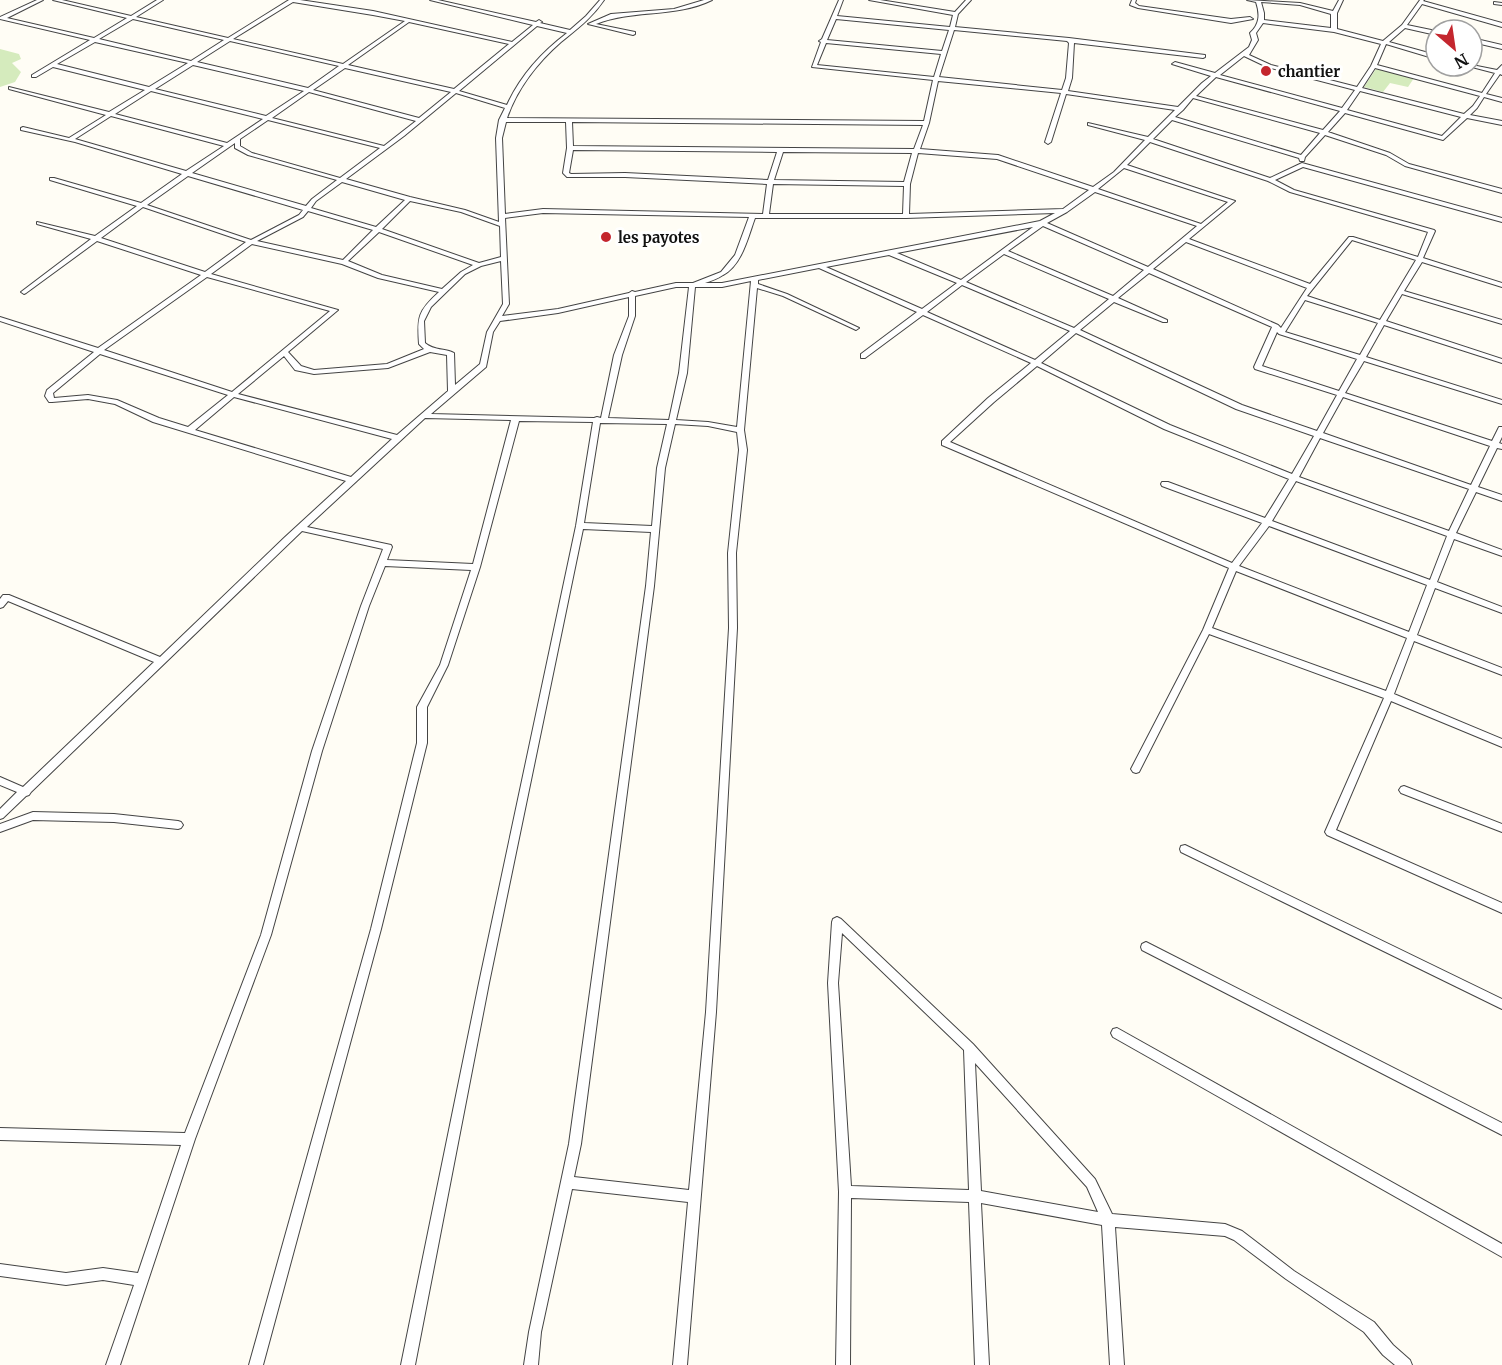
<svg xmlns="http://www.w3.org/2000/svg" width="1502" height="1365" font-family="Merriweather,serif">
<rect width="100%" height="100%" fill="#fffdf5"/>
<g fill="#d5ebbd">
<path d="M0 49 19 54 21 59 12 63 21 72 15 82 0 87Z"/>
<path d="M1376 69 1414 78 1408 87 1390 83 1383 92 1364 87Z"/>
</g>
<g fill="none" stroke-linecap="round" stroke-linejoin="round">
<defs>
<g id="street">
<path d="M37 0H43L7 18 94 38 127 18 53 0H62L131 16 157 0H163L136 17 228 38 289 0H300L373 11 512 42 533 25 430 0H438L536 22 539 20 542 22 540 23 570 30 586 16 600 0H604C592 18 577 29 561 42 537 63 517 89 507 118L924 121 933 80 812 67 821 42 819 41 822 39 839 0H843L837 16 950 27 953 15 869 0H880L955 12 966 0H971L958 14 955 27 1069 38 1205 55V57L1203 58 1074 43 1072 78 1068 91 1178 107 1202 83 1211 76 1172 64 1175 62 1215 73 1249 47 1252 40 1250 33C1260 24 1260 14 1256 2L1247 0 1300 3 1333 11 1339 0H1343L1337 13V29L1383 41 1402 25 1420 0H1424L1423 1 1502 23V27L1422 4 1407 25 1436 31V35L1405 28 1389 42 1436 55V59L1386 44 1377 65 1482 93 1495 73 1468 66H1472V65L1497 70 1502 65V75L1500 74 1486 94 1502 98V102L1484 97 1477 108 1470 115 1502 121V125L1467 118 1443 140 1345 113 1328 132 1390 153 1409 164 1502 189V193L1405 166 1386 155 1325 135 1305 157 1304 161H1300L1299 158 1172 120 1153 139 1270 178 1302 163 1502 218V222L1303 167 1275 180 1294 190 1434 230 1435 231 1423 258 1502 283V287L1422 262 1404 291 1502 320V324L1402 294 1386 321 1502 359V363L1384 325 1366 357 1502 400V404L1364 361 1345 393 1492 441 1499 427H1502V437L1499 443 1502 444V449L1497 448 1478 487 1502 495V501L1476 492 1456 533 1502 550V556L1454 539 1437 582 1502 607V613L1435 588 1417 635 1502 668V675L1414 641 1394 694 1502 739V747L1391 701 1336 830 1502 903V913L1327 835 1325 832 1384 698 1209 634 1139 772 1136 773 1133 772 1131 769 1203 630 1229 568 942 445V441L988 398 1031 363 923 315 865 358H861V354L917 312 819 268 758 280V284L787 294 859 328 856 330 854 329 783 296 757 288 744 430 747 450 736 553 737 628 716 1012 687 1365H673L688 1202 572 1189 541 1332 538 1365H524L529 1332 569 1144 646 586 651 532 583 529 489 983 415 1365H401L479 983 576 526 593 422 519 421 480 567 448 665 427 707V743L381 929 263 1365H249L371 929 417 743V707L440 665 471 570 385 566 369 606 322 751 271 935 195 1139 120 1365H106L134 1285 103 1280 66 1285 0 1276V1264L66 1273 103 1268 138 1273 181 1145 0 1140V1128L185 1133 261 935 312 751 361 606 383 549 302 531 31 792 29 795 26 796 3 818 0 819V809L17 792 0 785V777L23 787 154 662 8 601 3 607 0 608V599L3 595H9L160 657 284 538 346 481 153 422 115 404 88 399 52 402H49L45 396 47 390 94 352 0 321V317L98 348 201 275 97 241 26 293 24 294 21 292 91 239 37 224V222L95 236 137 206 50 180V178H54L141 203 182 174 75 142 21 130V128L23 127 69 138 106 115 9 89V87L109 112 145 90 53 67 36 77H32V75L90 40 0 19V17ZM293 2 373 15 405 21 343 64 233 39ZM1261 2 1300 5 1331 14V28L1264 20V13ZM133 19 224 40 191 61 99 39ZM836 19 949 30 942 51 827 40ZM409 22 509 44 454 89 348 65ZM1263 23 1334 32 1381 44 1371 66 1357 87 1271 65 1249 55 1258 40 1256 33ZM537 26 567 33C542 52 520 76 507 105L459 91ZM954 30 1067 41 1069 43 1066 78 1062 90 939 77ZM230 41 339 66 308 88 197 62ZM95 42 188 63 149 87 57 64ZM826 43 941 54 934 77 817 65ZM1244 56 1267 67 1355 90 1342 108 1220 75ZM193 65 304 91 266 116 155 89ZM345 68 451 92 419 118 313 90ZM1375 68 1480 96 1473 106 1464 114 1362 88ZM1216 77 1340 111 1323 130 1196 96ZM938 81 1061 93 1045 142 1048 144 1051 142 1066 94 1175 110 1148 137 1088 123V125L1145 140 1114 172 1093 187 998 155 920 149 929 123ZM151 91 263 119 227 143 115 114ZM1360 91 1461 117 1442 136 1347 110ZM309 92 416 121 384 146 272 118ZM456 93 505 108 499 120 496 138 499 222 465 210 410 197 346 179 404 136ZM1193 98 1320 133 1301 155 1175 117 1183 110ZM111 116 224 146 186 171 75 139ZM268 120 380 148 340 178 252 153 240 146V139ZM506 122H566L567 148 563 173 567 177H625L767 184 763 214 543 209 505 214 502 138ZM572 122 923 125 914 149 573 146ZM1150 142 1268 181 1290 192 1428 232 1418 257 1353 237H1349L1310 284 1189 239 1235 201 1127 165ZM235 143V148L248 155 337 180 312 199 306 206 192 173ZM573 150 777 152 768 180 625 173 571 174 569 173ZM783 152 912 153 904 182 774 180ZM918 153 997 159 1089 190 1063 209 909 214 910 184ZM1124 168 1228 202 1201 224 1098 189ZM188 176 303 210 299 215 251 240 147 205ZM342 182 405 200 376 227 311 208 316 201ZM773 184 904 186 903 214H769ZM1095 192 1197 226 1148 267 1047 223 1067 212ZM410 201 461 212 500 226 501 257 479 263 382 229ZM143 207 246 242 205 272 101 238ZM308 211 373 230 343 260 257 241 303 217ZM543 213 749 217 735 255 721 272 693 283H676L635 292 632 291 629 293 558 309 502 316 509 304 505 218ZM1055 213 1040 221 722 283H705C711 281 717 279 723 275 742 265 748 237 755 218H906ZM1043 226 1144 270 1113 296 1008 251ZM1033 227 961 280 897 253ZM379 232 473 265 461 272 442 289 382 275 348 261ZM1352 240 1416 260 1380 320 1307 296ZM1186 242 1307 288 1281 328 1278 325 1153 269ZM252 244 342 264 378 278 439 292C418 311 417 317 419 344L424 349 387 364 314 370 301 366 288 352 338 310 211 274ZM1004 254 1109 299 1074 328 966 282ZM889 255 957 283 922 309 826 267ZM501 261 503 304 487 332 480 364 455 385 454 353C445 348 434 351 425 343L424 321 431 307 465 274 481 266ZM1149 273 1272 327 1254 367 1255 369 1337 395 1317 431 1242 405 1080 330 1114 302 1163 322H1167V320L1118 298ZM207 277 330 311 232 392 104 350ZM751 281 737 427 708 422 676 420 687 373 695 287H722ZM962 285 1070 331 1035 360 927 312ZM676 287H689L679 373 669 420 608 418 622 355 635 316V296ZM629 297V316L614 355 601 418 597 417 594 418 431 414 486 367 493 332 500 321 558 313ZM1305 300 1378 323 1360 355 1285 332ZM1277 332 1279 334 1357 359 1339 391 1262 366ZM1076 333 1236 409 1314 436 1292 474 1170 425 1041 363ZM430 352 447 355 448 391 397 435 238 394 284 356 295 370 314 374 388 368ZM100 354 228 395 188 427 159 418 117 400 88 395 54 398 53 393ZM1037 366 1164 429 1289 479 1265 518 1168 482H1162L1161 484 1162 486 1262 523 1232 563 950 442 994 402ZM234 397 392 439 351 477 195 430ZM1343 397 1490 446 1471 485 1323 433ZM425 418 511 420 473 564 387 560 392 547 391 545 307 527ZM600 423 667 424 657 468 652 526 584 523ZM675 424 708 426 737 432 739 450 728 553 729 628 706 1012 689 1190 574 1177 581 1144 654 586 665 468ZM1320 438 1469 489 1449 531 1299 477ZM1296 481 1447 536 1430 580 1272 521ZM1269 526 1427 585 1409 632 1239 566ZM1236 571 1407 638 1386 691 1212 628Z"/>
<path d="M704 0H712C676 18 633 9 596 24L635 32V34L633 35 588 24 611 14 674 9Z"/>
<path d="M1132 0H1136L1135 3 1139 6 1231 19 1250 17 1253 19 1231 23 1138 8 1130 5Z"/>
<path d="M1494 2 1502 3V5L1494 4Z"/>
<path d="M1472 38 1502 45V49L1472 42Z"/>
<path d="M1404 786 1502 824V832L1401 793 1399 790 1401 787Z"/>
<path d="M33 812 114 814 178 821 181 822 183 825 181 828 178 829 114 822 33 820 0 832V824Z"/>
<path d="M1185 845 1502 999V1009L1181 852 1180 849 1181 846Z"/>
<path d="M837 917 841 919 973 1044 1095 1179 1112 1214 1225 1224 1242 1231 1294 1271 1374 1322 1393 1345 1410 1360 1412 1365H1395L1383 1355 1364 1332 1286 1279 1234 1240 1225 1236 1115 1227 1124 1365H1110L1102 1225 981 1203 989 1365H975L969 1202 851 1198 850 1365H836L839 1192 828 983 832 922 833 919ZM842 933 964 1050 969 1190 851 1186 838 983ZM975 1063 1087 1187 1098 1212 981 1191Z"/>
<path d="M1146 942 1502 1123V1135L1142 950 1141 947 1142 944Z"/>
<path d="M1117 1028 1502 1244V1257L1113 1037 1111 1033 1113 1029Z"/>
</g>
</defs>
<use href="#street" stroke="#444" stroke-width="2"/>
<use href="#street" fill="#fff" fill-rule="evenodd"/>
</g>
<g fill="#c4262e" stroke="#fff" stroke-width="2">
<circle cx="1266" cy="71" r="6"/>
<circle cx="606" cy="237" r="6"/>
</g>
<g text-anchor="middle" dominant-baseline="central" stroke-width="6" stroke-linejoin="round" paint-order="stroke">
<g font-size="15" font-weight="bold" fill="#111" stroke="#fff" text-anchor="start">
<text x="1278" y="71">chantier</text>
<text x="618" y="237">les payotes</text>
</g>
</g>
<g transform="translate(1454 48) rotate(151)"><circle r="28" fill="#ffffff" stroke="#a0a0a0" stroke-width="1.5"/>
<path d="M0-4.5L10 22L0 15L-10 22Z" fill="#c4262e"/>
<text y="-9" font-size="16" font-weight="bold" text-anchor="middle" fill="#111111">N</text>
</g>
</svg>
